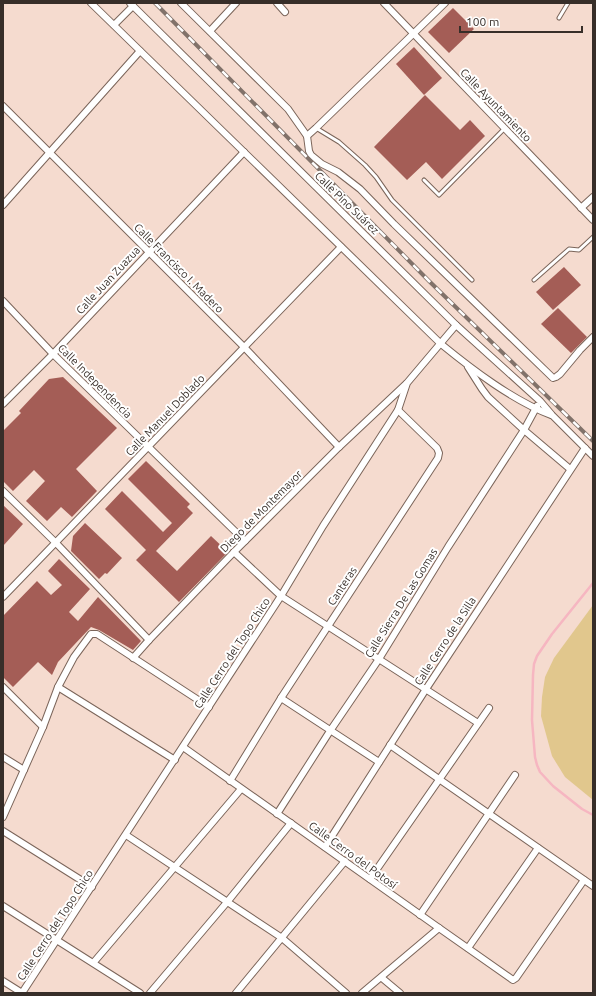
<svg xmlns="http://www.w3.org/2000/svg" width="596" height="996" font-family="Ubuntu,sans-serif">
<rect width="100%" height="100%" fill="#f5dbcf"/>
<path fill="#e1c78d" d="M593 605V800L565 777 552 756 541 716 542 697 545 677 554 658Z"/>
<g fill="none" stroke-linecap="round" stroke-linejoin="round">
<path stroke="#f6b6c1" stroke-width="2.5" d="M593 583 552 634 537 656 534 664 533 675 532 720 535 757 537 765 540 772 553 786 582 809 593 815"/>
</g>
<g fill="#a45d56">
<path d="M453 8 474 29 449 53 428 32Z"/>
<path d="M414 47 442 78 424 95 396 64Z"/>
<path d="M425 95 460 130 470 120 485 136 442 179 426 162 407 180 374 147Z"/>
<path d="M564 267 581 285 553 310 536 292Z"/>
<path d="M558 308 587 337 571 353 541 324Z"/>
<path d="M63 377 117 428 76 469 97 491 72 517 61 507 47 521 26 501 45 481 34 470 13 491 3 481V431L21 413 19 411 49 379Z"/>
<path d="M146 461 190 504 187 507 193 513 156 551 177 571 211 536 228 552 179 602 136 560 146 550 105 509 122 491 163 532 172 523 128 479Z"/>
<path d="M3 505 23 524 3 546Z"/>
<path d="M85 523 122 558 107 574 105 573 99 579 71 551 73 536Z"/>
<path d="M59 559 90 589 69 612 78 621 98 597 141 641 133 650 99 630 91 627 58 662 52 675 38 662 13 687 3 677V616L37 581 51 595 62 585 48 571Z"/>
</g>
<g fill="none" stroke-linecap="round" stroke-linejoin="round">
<defs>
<g id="service">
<path d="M559 18 568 3"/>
<path d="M316 128 339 142 365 165 376 177 392 200 472 280"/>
<path d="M424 180 439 195 505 128"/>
<path d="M534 280 569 249 579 250 593 237"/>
</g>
<g id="minor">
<path d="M91 3 441 344C473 370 512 400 551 415"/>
<path d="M130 3 456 325 540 401 552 415 593 456"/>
<path d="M181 3 288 109 307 136 309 151 311 155 322 164 338 172 360 189 394 224 553 378 556 377 560 374 580 350 593 337"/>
<path d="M277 3 285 12"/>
<path d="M384 3 593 220"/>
<path d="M114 25 133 6"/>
<path d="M210 31 236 3"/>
<path d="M3 106 244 347 339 447"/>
<path d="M307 136 316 128 445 3"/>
<path d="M3 205 140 51"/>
<path d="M581 208 593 197"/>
<path d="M3 301 53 354 245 541"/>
<path d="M468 367 482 389 488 397 524 430 570 469"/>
<path d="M3 404 53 354 244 152"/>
<path d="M3 491 56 543 149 640"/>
<path d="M234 552 281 596 478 723"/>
<path d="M3 597 341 247"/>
<path d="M133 658 149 640 234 552 339 447 406 384"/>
<path d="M3 687 43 727"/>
<path d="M58 687 175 760"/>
<path d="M281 698 379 762"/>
<path d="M390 745 593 886"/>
<path d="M183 747 439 928 513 980 516 978 584 880"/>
<path d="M3 757 24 770"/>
<path d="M230 781 281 698 438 458 439 453 437 448 398 410"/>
<path d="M277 814 330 731 379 659 448 547 524 430 537 406"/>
<path d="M3 817 43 727 58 687 74 657 91 634H97L209 707"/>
<path d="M3 831 92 887"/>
<path d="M126 835 282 938 346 993"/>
<path d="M325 847 426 689 585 448"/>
<path d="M370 879 489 708"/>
<path d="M3 906 140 993"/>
<path d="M420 915 515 775"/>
<path d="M468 948 538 848"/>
<path d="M94 962 241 789"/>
<path d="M382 978 400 993"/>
<path d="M3 981 22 993"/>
<path d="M22 993 281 596 323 526 398 410 407 383 456 325"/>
<path d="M150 993 228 901 291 823"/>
<path d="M236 993 345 861"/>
<path d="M362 993 439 928"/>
</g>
</defs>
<use href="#service" stroke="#7b655a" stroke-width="5"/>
<use href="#minor" stroke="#7b655a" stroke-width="8"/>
<use href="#service" stroke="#fff" stroke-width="3"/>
<use href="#minor" stroke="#fff" stroke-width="6"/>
<defs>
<path id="rail" d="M155 3 429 281 593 441"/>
</defs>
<use href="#rail" stroke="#81726a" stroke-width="4"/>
<use href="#rail" stroke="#fff" stroke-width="2.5" stroke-dasharray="8" stroke-linecap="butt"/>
</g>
<g text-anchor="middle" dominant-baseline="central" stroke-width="4" stroke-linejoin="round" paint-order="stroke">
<g font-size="11" fill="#372e29" stroke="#fff">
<text transform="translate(496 105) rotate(46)">Calle Ayuntamiento</text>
<text transform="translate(347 203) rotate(44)">Calle Pino Suárez</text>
<text transform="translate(179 268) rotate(45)">Calle Francisco I. Madero</text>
<text transform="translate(108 280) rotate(-47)">Calle Juan Zuazua</text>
<text transform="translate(95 381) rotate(45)">Calle Independencia</text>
<text transform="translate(165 415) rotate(-46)">Calle Manuel Doblado</text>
<text transform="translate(261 511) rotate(-45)">Diego de Montemayor</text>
<text transform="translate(342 586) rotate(-57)">Canteras</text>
<text transform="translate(401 603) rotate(-58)">Calle Sierra De Las Gomas</text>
<text transform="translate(445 641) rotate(-57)">Calle Cerro de la Silla</text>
<text transform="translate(232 653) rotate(-57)">Calle Cerro del Topo Chico</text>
<text transform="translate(353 855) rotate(36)">Calle Cerro del Potosí</text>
<text transform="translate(55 925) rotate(-57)">Calle Cerro del Topo Chico</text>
</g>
</g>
<rect width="596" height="996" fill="none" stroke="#372e29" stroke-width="8"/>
<path d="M460 26v6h122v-6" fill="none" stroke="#372e29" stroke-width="2"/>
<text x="466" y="26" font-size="12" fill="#372e29" stroke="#ffffff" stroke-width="3" paint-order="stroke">100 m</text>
</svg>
